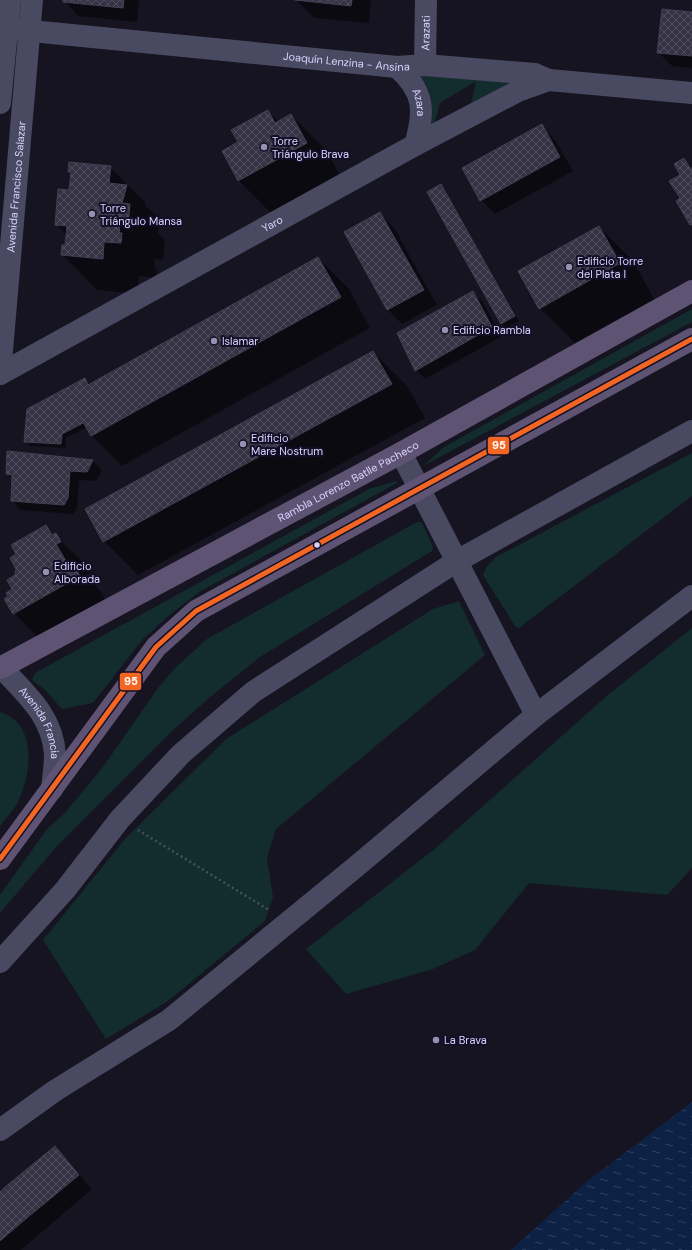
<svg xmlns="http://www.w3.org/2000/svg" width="692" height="1250" font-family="'DM Sans',sans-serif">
<defs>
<pattern id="water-ripples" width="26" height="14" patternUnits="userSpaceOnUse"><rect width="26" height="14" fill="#0d2144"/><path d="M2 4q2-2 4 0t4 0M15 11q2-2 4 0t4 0" fill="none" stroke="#304060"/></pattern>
<pattern id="building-cross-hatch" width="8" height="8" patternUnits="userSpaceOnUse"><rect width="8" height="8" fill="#343243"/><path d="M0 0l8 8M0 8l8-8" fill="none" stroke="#514f5f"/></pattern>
</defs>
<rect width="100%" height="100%" fill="#161421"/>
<g fill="#132c2d">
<path d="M418 75 511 82 471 104 476 81 440 103 434 125H430C434 106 433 89 418 75Z"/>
<path d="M692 309V322L423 466 444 447Z"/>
<path d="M692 453V496L519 628 515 626 483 575 487 566 496 557Z"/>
<path d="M396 481 397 483 201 591 172 613 143 639 93 703 62 709 45 690 32 680 35 673 369 489Z"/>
<path d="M417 522H422L433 547 432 551 260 657 209 698 169 734 57 846 0 913V895L47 829 64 814 103 767 158 688 176 667 207 639Z"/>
<path d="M459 601 485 655 276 829 267 858 273 897 265 921 168 1001 106 1039 43 940 125 839 226 739 433 609Z"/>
<path d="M692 628V868L667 895 529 883 475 950 433 969 346 994 306 949 437 847 609 694Z"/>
<path d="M0 712C39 724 31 776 17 804 12 812 5 819 0 826Z"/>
</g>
<path fill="url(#water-ripples)" d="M692 1102V1250H511L585 1183Z"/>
<g fill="#0007">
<path d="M64 0H139L137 22 78 16Z"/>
<path d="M296 0H371L369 23 314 18Z"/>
<path d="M692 13V68L672 66 658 52Z"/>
<path d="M268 111 279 122 291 115 326 150 342 179 274 216 239 181 223 152 239 143Z"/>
<path d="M541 126 555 140 573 171 495 214 481 200Z"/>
<path d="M684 159 692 167V226L677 201 682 198 681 175Z"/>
<path d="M110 167 145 202V205L161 221 158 233 165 240 163 260 155 259 154 267 157 269 156 278 139 276 138 294 97 290 62 254 65 246 67 235 56 224 70 192 72 174 69 171Z"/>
<path d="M441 185 445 190 519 321 506 328 502 324 428 192Z"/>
<path d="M380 214 394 228 437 305 402 324 388 310 345 233Z"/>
<path d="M599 227 634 262 654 299 575 343 540 308Z"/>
<path d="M318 258 349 289 370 328 122 466 91 435 87 427 66 438V448L30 446 25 442 28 410 85 379 90 385Z"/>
<path d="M473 293 483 302 501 337 425 379 416 370Z"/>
<path d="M373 352 407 386 425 418 138 575 104 541Z"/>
<path d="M92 460 102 470 96 481 79 480 77 508 73 514 21 510 12 501 13 479 7 474Z"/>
<path d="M46 527 86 565 90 573 86 575 101 592 109 607 44 644 14 613 10 597 13 590 18 554Z"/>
<path d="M55 1147 92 1189 21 1250H0V1194Z"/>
</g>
<g fill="url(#building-cross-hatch)" stroke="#433f54">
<path d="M63 0H124L123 8 63 2Z"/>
<path d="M295 0H352L351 6Z"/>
<path d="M662 9 692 12V56L657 53Z"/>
<path d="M268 110 275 123 291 114 307 143 238 181 222 151 238 142 231 130Z"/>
<path d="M542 124 560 157 480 201 462 168Z"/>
<path d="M684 158 690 168H692V224L690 225 676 201 680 198 669 181 680 175 674 164Z"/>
<path d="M69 162 111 166 109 183 127 185 122 203 130 204 128 225 120 224 119 233H122L121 243 104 242 103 259 61 255 62 245H65L67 226 55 225 58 189 69 190 71 172H68Z"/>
<path d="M441 184 515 316 501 324 427 192Z"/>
<path d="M380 212 424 290 387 310 344 232Z"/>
<path d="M599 226 620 263 539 309 518 271Z"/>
<path d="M318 257 341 297 91 436 68 396Z"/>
<path d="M473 291 492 327 415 371 397 333Z"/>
<path d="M373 351 392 384 103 542 85 509Z"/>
<path d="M85 378 88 385 68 396 83 423 62 434 61 444 24 442 27 409Z"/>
<path d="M7 451 93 460 87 472 70 471 68 498 64 505 11 501 12 475 6 474Z"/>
<path d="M46 525 52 535 56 533 61 542 56 544 67 563 71 561 80 576 13 614 4 599 8 596 6 593 12 589 7 580 15 575 16 569 10 558 16 554 11 545Z"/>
<path d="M55 1146 79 1175 28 1217 4 1188Z"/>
<path d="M4 1188 28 1217 0 1241V1192Z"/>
</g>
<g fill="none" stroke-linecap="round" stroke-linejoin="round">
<path stroke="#44505f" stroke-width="2.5" stroke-dasharray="2 3" stroke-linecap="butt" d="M138 830 269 910"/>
<g stroke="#4a4962" stroke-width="22">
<path id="s1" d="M0 28 397 67 425 65 535 74 549 80 692 93"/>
<path id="s2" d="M425 65 426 0"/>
<path id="s3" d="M397 67C425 92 425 111 415 145"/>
<path d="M0 103 10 0"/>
<path id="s4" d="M0 374 415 145 518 91 549 80"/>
<path id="s5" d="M0 374 32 0"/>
<path d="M401 453 536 715"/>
<path id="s6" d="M0 666C25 693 53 716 55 755 55 766 53 778 52 789"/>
<path d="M0 962 65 890 120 819 181 754 253 692 457 561 692 431"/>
<path d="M0 1130 56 1090 169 1020 358 865 536 715 692 596"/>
</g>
<g stroke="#5e5373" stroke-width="22">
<path id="s7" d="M0 668 401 453 692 291"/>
<path d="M0 859 156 647 196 611 692 339"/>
</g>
<defs>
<path id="bus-1" d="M0 859 156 647 196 611 692 339"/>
</defs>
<use href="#bus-1" stroke="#130f26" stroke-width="8"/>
<use href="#bus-1" stroke="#f26522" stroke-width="5"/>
</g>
<g fill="#9591b1" stroke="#130f26" stroke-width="1.5">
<circle cx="264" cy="147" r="4"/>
<circle cx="92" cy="214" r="4"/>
<circle cx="569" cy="267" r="4"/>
<circle cx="445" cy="330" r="4"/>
<circle cx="214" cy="341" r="4"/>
<circle cx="243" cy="444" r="4"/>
<circle cx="46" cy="572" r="4"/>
<circle cx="436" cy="1040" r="4"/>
</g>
<circle fill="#d9d4ff" stroke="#130f26" stroke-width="1.5" cx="317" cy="545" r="3.5"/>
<g text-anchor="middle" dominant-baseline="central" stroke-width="4" stroke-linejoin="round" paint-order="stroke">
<g font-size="11" fill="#d9d4ff" stroke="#130f26">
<text stroke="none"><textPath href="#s2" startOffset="32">Arazati</textPath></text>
<text stroke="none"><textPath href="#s1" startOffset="348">Joaquín Lenzina - Ansina</textPath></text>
<text stroke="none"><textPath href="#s3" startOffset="43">Azara</textPath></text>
<text stroke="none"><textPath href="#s5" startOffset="188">Avenida Francisco Salazar</textPath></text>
<text stroke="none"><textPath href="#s4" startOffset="311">Yaro</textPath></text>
<text stroke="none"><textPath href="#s7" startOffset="395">Rambla Lorenzo Batlle Pacheco</textPath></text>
<text stroke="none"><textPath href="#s6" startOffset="71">Avenida Francia</textPath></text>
</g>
<g font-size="11" fill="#d9d4ff" stroke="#130f26" text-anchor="start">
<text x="272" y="141">Torre<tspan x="272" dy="13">Triángulo Brava</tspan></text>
<text x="100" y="208">Torre<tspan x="100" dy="13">Triángulo Mansa</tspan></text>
<text x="577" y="261">Edificio Torre<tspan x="577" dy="13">del Plata I</tspan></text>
<text x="453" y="330">Edificio Rambla</text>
<text x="222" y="341">Islamar</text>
<text x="251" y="438">Edificio<tspan x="251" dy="13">Mare Nostrum</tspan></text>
<text x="54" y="566">Edificio<tspan x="54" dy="13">Alborada</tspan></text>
<text x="444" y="1040">La Brava</text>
</g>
</g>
<g stroke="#130f26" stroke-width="1.5">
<rect x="487" y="436" width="23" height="19" rx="4" fill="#f26522"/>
<rect x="119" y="672" width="23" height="19" rx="4" fill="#f26522"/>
</g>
<g font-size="11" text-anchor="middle" font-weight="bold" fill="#fff">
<text x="499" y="449">95</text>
<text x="131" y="685">95</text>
</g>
</svg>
